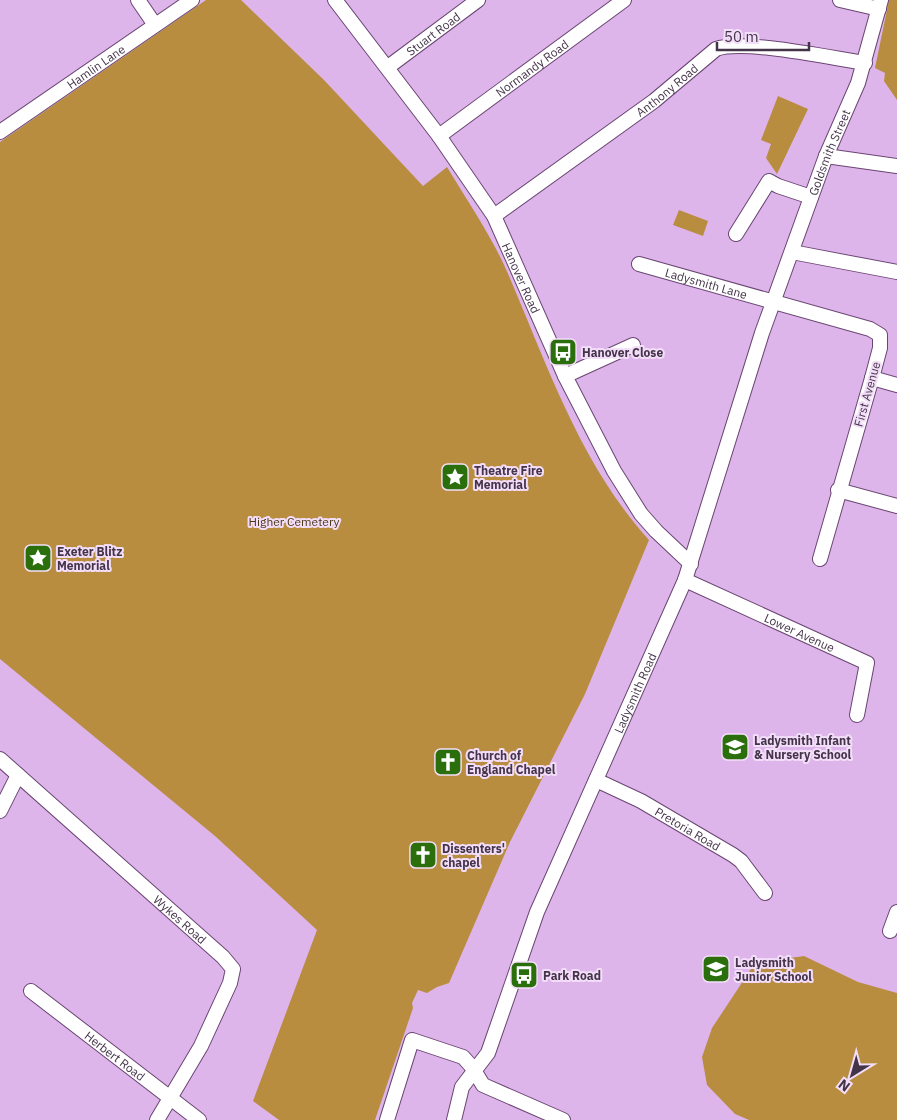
<svg xmlns="http://www.w3.org/2000/svg" width="897" height="1120" font-family="'IBM Plex Sans',sans-serif">
<rect width="100%" height="100%" fill="#deb5ea"/>
<g fill="#b98d40">
<path d="M206 0H241L324 80 423 186 447 167C468 202 493 238 509 276 548 367 581 465 649 540L585 694 510 842 449 983 437 987 427 993 418 990 412 1003 413 1008 375 1120H279L253 1101 317 930 215 836 0 659V142Z"/>
<path d="M889 0H897V100L884 81 885 73 875 68Z"/>
<path d="M778 96 808 109 777 174 766 158 771 144 761 140Z"/>
<path d="M679 210 708 221 703 236 673 225Z"/>
<path d="M804 956 858 982 897 993V1120H749L735 1114 707 1085 702 1057 712 1028 755 963Z"/>
</g>
<g fill="none" stroke-linecap="round" stroke-linejoin="round">
<defs>
<g id="street">
<path d="M138 0 155 25"/>
<path id="s1" d="M335 0 439 136 494 216 565 376 614 471 641 514 656 531 691 564"/>
<path d="M840 0 879 9"/>
<path id="s2" d="M388 67 478 0"/>
<path id="s3" d="M0 132 192 0"/>
<path id="s4" d="M439 136 624 0"/>
<path d="M826 156 897 166"/>
<path id="s5" d="M494 216 654 101 716 49C744 39 831 58 865 63"/>
<path d="M736 234 769 181 778 186 811 197"/>
<path d="M792 252 897 272"/>
<path id="s6" d="M639 264 870 329 880 335V348L872 378 820 559"/>
<path d="M565 376 633 345"/>
<path d="M872 378 897 385"/>
<path d="M838 490 897 506"/>
<path id="s7" d="M685 580 867 663 857 715"/>
<path id="s8" d="M0 759 223 957 233 969 230 983 201 1046 157 1120"/>
<path id="s9" d="M596 780 641 801 733 855 741 861 765 893"/>
<path d="M0 811 18 775"/>
<path d="M890 931 897 912"/>
<path id="s10" d="M31 991 199 1120"/>
<path d="M387 1120 412 1040 463 1057 472 1067 483 1085 563 1120"/>
<path id="s11" d="M454 1120 462 1087 488 1053 537 912 685 580 762 333 826 156 858 83 881 0"/>
</g>
</defs>
<use href="#street" stroke="#6a4673" stroke-width="16"/>
<use href="#street" stroke="#fff" stroke-width="14"/>
</g>
<defs>
<symbol id="bus-square" viewBox="-11 -11 22 22"><rect x="-9" y="-9" width="18" height="18" rx="4" fill="#2a6f0c" stroke="#f3def9"/><path d="M-5-6H5V4H4V6H2V4H-2V6H-4V4H-5ZM-3.5-4V0h7V-4ZM-3.5 1.2v1.5H-2V1.2ZM2 1.2v1.5H3.5V1.2Z" fill="#fff"/></symbol>
<symbol id="sight-square" viewBox="-11 -11 22 22"><rect x="-9" y="-9" width="18" height="18" rx="4" fill="#2a6f0c" stroke="#f3def9"/><path d="M0-6L1.8-2.2L6-1.7L2.9 1.2L3.7 5.4L0 3.3L-3.7 5.4L-2.9 1.2L-6-1.7L-1.8-2.2Z" fill="#fff"/></symbol>
<symbol id="school-square" viewBox="-11 -11 22 22"><rect x="-9" y="-9" width="18" height="18" rx="4" fill="#2a6f0c" stroke="#f3def9"/><path d="M0-5L7-2L0 1L-7-2ZM-4 1L0 2.5L4 1V4Q0 6-4 4Z" fill="#fff"/></symbol>
<symbol id="church-square" viewBox="-11 -11 22 22"><rect x="-9" y="-9" width="18" height="18" rx="4" fill="#2a6f0c" stroke="#f3def9"/><path d="M-1.2-6h2.4v3.5h3.3v2.4h-3.3V6h-2.4V-.1h-3.3v-2.4h3.3Z" fill="#fff"/></symbol>
</defs>
<g fill-rule="evenodd">
<use href="#bus-square" x="547" y="336" width="32" height="32"/>
<use href="#sight-square" x="439" y="461" width="32" height="32"/>
<use href="#sight-square" x="22" y="542" width="32" height="32"/>
<use href="#school-square" x="719" y="731" width="32" height="32"/>
<use href="#church-square" x="432" y="746" width="32" height="32"/>
<use href="#church-square" x="407" y="839" width="32" height="32"/>
<use href="#school-square" x="700" y="953" width="32" height="32"/>
<use href="#bus-square" x="508" y="959" width="32" height="32"/>
</g>
<g text-anchor="middle" dominant-baseline="central" stroke-width="4" stroke-linejoin="round" paint-order="stroke">
<g font-size="12" fill="#443449" stroke="#f3def9">
<text stroke="none"><textPath href="#s2" startOffset="56">Stuart Road</textPath></text>
<text stroke="none"><textPath href="#s3" startOffset="116">Hamlin Lane</textPath></text>
<text stroke="none"><textPath href="#s4" startOffset="115">Normandy Road</textPath></text>
<text stroke="none"><textPath href="#s5" startOffset="214">Anthony Road</textPath></text>
<text stroke="none"><textPath href="#s11" startOffset="1041">Goldsmith Street</textPath></text>
<text stroke="none"><textPath href="#s1" startOffset="336">Hanover Road</textPath></text>
<text stroke="none"><textPath href="#s6" startOffset="70">Ladysmith Lane</textPath></text>
<text transform="translate(867 394) rotate(-74)">First Avenue</text>
<text stroke="none"><textPath href="#s7" startOffset="126">Lower Avenue</textPath></text>
<text stroke="none"><textPath href="#s11" startOffset="466">Ladysmith Road</textPath></text>
<text stroke="none"><textPath href="#s9" startOffset="104">Pretoria Road</textPath></text>
<text stroke="none"><textPath href="#s8" startOffset="241">Wykes Road</textPath></text>
<text stroke="none"><textPath href="#s10" startOffset="106">Herbert Road</textPath></text>
</g>
<g font-size="12" font-weight="bold" fill="#443449" stroke="#f3def9" text-anchor="start">
<text x="582" y="352">Hanover Close</text>
<text x="474" y="470">Theatre Fire<tspan x="474" dy="14">Memorial</tspan></text>
<text x="57" y="551">Exeter Blitz<tspan x="57" dy="14">Memorial</tspan></text>
<text x="754" y="740">Ladysmith Infant<tspan x="754" dy="14">&amp; Nursery School</tspan></text>
<text x="467" y="755">Church of<tspan x="467" dy="14">England Chapel</tspan></text>
<text x="442" y="848">Dissenters'<tspan x="442" dy="14">chapel</tspan></text>
<text x="735" y="962">Ladysmith<tspan x="735" dy="14">Junior School</tspan></text>
<text x="543" y="975">Park Road</text>
</g>
<g font-size="12" fill="#4b3715" stroke="#f3def9">
<text x="294" y="521">Higher Cemetery</text>
</g>
</g>
<g transform="translate(852 1075) rotate(217)" stroke="#f3def9" stroke-width="4" paint-order="stroke">
<path d="M0-4L9 19L0 12L-9 19Z" fill="#443449"/>
<text y="-8" font-size="14" font-weight="bold" text-anchor="middle" fill="#443449">N</text>
</g>
<path d="M717 42v8h92v-8" fill="none" stroke="#443449" stroke-width="2.5"/>
<text x="724" y="42" font-size="15" fill="#443449" stroke="#f3def9" stroke-width="4" paint-order="stroke">50 m</text>
</svg>
